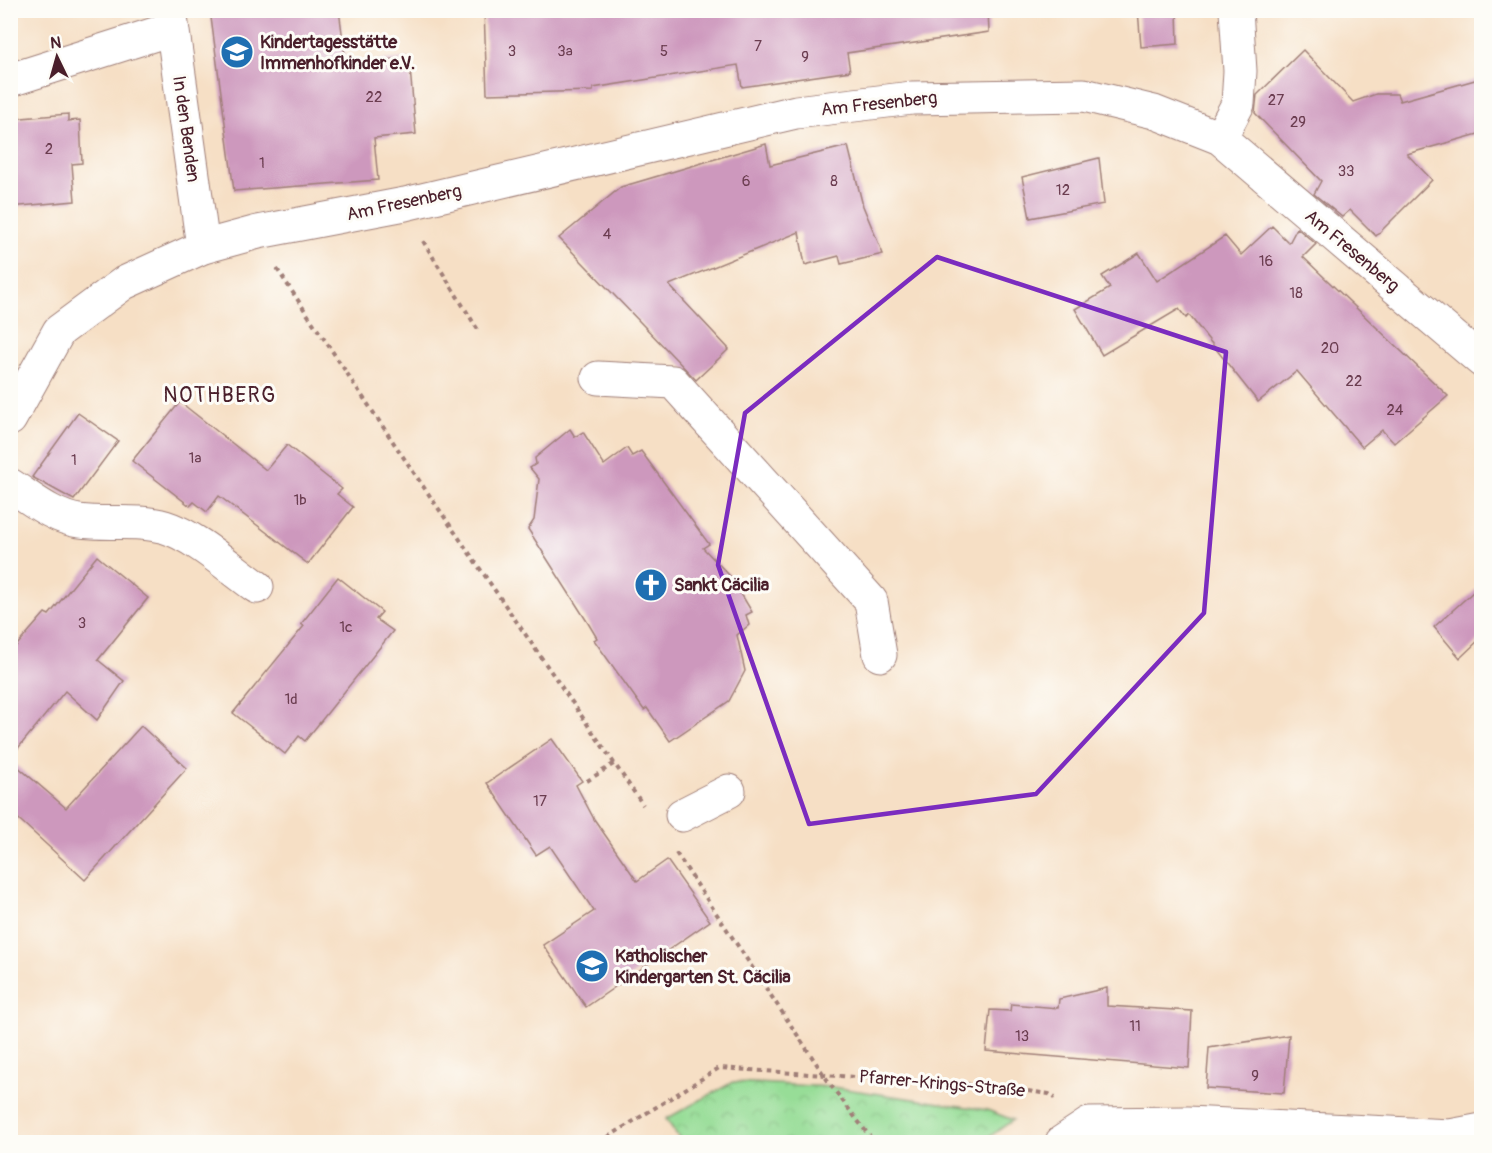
<svg xmlns="http://www.w3.org/2000/svg" width="1492" height="1153" font-family="Pangolin,sans-serif">
<defs>
<pattern id="park-crowns" width="20" height="18" patternUnits="userSpaceOnUse" patternTransform="scale(1.5)"><rect width="20" height="18" fill="#97dd97"/><path d="M2 6a3 3 0 1 1 6 0M12 15a3 3 0 1 1 6 0" fill="none" stroke="#84bd82"/></pattern>
</defs>
<rect width="100%" height="100%" fill="#fdfcf7"/>
<filter id="ink" filterUnits="userSpaceOnUse"><feTurbulence type="fractalNoise" baseFrequency=".0167" numOctaves="2"/><feDisplacementMap in="SourceGraphic" scale="12" xChannelSelector="R" yChannelSelector="G"/><feConvolveMatrix kernelMatrix="1 2 1 2 8 2 1 2 1" color-interpolation-filters="sRGB"/></filter>
<filter id="wash" filterUnits="userSpaceOnUse"><feTurbulence type="fractalNoise" baseFrequency=".008" numOctaves="4" result="noise"/><feDisplacementMap in="SourceGraphic" scale="24" xChannelSelector="R" yChannelSelector="G"/><feGaussianBlur stdDeviation="1.35" result="paint"/><feColorMatrix in="noise" values="0 0 0 0 0 0 0 0 0 0 0 0 0 0 0 0 0 1.4 0 .05"/><feComposite in="paint" operator="in"/></filter>
<g filter="url(#wash)">
<rect width="100%" height="100%" fill="#f6dfc5"/>
<path fill="url(#park-crowns)" stroke="#707e61" stroke-width="1.5" d="M733 1082 832 1087 987 1110 1013 1120 982 1142H682L666 1119Z"/>
<g id="blocks">
<g fill="#cd98bd">
<path d="M210 10H339L346 63 409 58 416 134 374 138 378 180 234 191Z"/>
<path d="M484 10H988L989 32 847 53 850 71 742 87 738 65 593 88V91L487 94Z"/>
<path d="M1138 10H1177L1178 44 1141 47Z"/>
<path d="M1303 50 1353 102 1376 94H1397L1400 101 1482 78V133L1407 154 1432 180 1376 236 1350 210 1342 217 1314 194 1321 181 1255 113 1257 95Z"/>
<path d="M68 114V121L80 120 82 163 72 164 75 201 10 207V119Z"/>
<path d="M766 144 770 165 848 146 863 206 883 254 841 264 839 256 805 265 799 232 669 285 729 349 696 380 559 238 621 187Z"/>
<path d="M1099 158 1104 204 1030 218 1022 177Z"/>
<path d="M1272 226 1289 243 1297 228 1316 244 1303 257 1448 396 1394 443 1382 430 1362 447 1297 371 1258 402 1189 315 1186 318 1179 309 1102 355 1075 309 1110 288 1102 276 1139 253 1157 281 1225 236 1241 255Z"/>
<path d="M180 402 266 470 287 445 342 489 337 494 353 507 308 564 219 496 207 512 194 502 190 506 132 461Z"/>
<path d="M78 413 118 441 74 500 32 477Z"/>
<path d="M570 429 575 437 583 432 604 465 627 448 632 456 641 451 709 544 703 548 731 577 752 612 746 615 749 625 737 635 745 671 729 701 670 741 647 708 644 710 594 640 597 638 588 623 528 529 534 520 539 479 530 468 536 464 535 458Z"/>
<path d="M97 556 148 598 98 660 124 681 97 720 65 691 10 758V653L45 613 49 615Z"/>
<path d="M338 577 382 612 376 619 393 631 305 741 299 736 285 754 233 713 304 626 301 624Z"/>
<path d="M1482 584V637L1460 658 1434 627Z"/>
<path d="M141 726 187 768 85 880 10 811V760L66 808Z"/>
<path d="M552 739 582 781 576 785 594 819 637 881 667 860 710 921 586 1007 543 945 594 911 550 846 536 855 487 783Z"/>
<path d="M1107 988V1006L1192 1011 1189 1068 986 1051 990 1010 1010 1011 1011 1004 1058 1008 1059 999Z"/>
<path d="M1289 1035 1284 1093 1206 1088 1209 1048Z"/>
</g>
</g>
</g>
<g filter="url(#ink)">
<use href="#blocks" fill-opacity="0" stroke="#a07f78" stroke-width="1.5"/>
<g fill="none" stroke-linecap="round" stroke-linejoin="round">
<defs>
<g id="minor">
<path d="M170 10 203 247"/>
<path d="M10 80 171 29"/>
<path d="M1220 138 1238 104 1240 71 1236 10"/>
<path d="M598 378 673 382 871 601 880 655"/>
<path d="M10 419 59 331 124 283 203 247 258 232 405 204 796 112 912 98 1084 95 1154 112 1220 138 1482 361"/>
<path d="M10 485C32 499 53 517 79 521 107 525 137 519 165 527 195 536 231 569 257 587"/>
<path d="M682 815 729 791"/>
<path d="M1062 1142 1089 1124 1188 1123 1450 1136 1482 1130"/>
</g>
</defs>
<use href="#minor" stroke="#a07f78" stroke-width="35"/>
<g stroke="#a07f78" stroke-width="4" stroke-dasharray="4.5 4.5" stroke-linecap="butt">
<path d="M423 241 478 330"/>
<path d="M277 269 414 473 643 805"/>
<path d="M587 781 615 763"/>
<path d="M676 853 832 1087 874 1142"/>
<path d="M600 1142 719 1068 991 1086 1049 1094 1055 1098"/>
</g>
<use href="#minor" stroke="#fff" stroke-width="33"/>
</g>
</g>
<path fill="none" stroke="#7b2cbf" stroke-width="4.5" stroke-linejoin="round" d="M937 257 1226 352 1204 613 1036 794 809 824 718 565 745 413Z"/>
<defs>
<symbol id="school-disc" viewBox="-11 -11 22 22"><circle r="9.5" fill="#1f6fb2" stroke="#fdfcf7"/><path d="M0-5L7-2L0 1L-7-2ZM-4 1L0 2.5L4 1V4Q0 6-4 4Z" fill="#fff"/></symbol>
<symbol id="church-disc" viewBox="-11 -11 22 22"><circle r="9.5" fill="#1f6fb2" stroke="#fdfcf7"/><path d="M-1.2-6h2.4v3.5h3.3v2.4h-3.3V6h-2.4V-.1h-3.3v-2.4h3.3Z" fill="#fff"/></symbol>
</defs>
<g fill-rule="evenodd">
<use href="#school-disc" x="218" y="33" width="38" height="38"/>
<use href="#church-disc" x="632" y="566" width="38" height="38"/>
<use href="#school-disc" x="573" y="947" width="38" height="38"/>
</g>
<g text-anchor="middle" dominant-baseline="central" stroke-width="6" stroke-linejoin="round" paint-order="stroke">
<g font-size="15" fill="#6b3d50">
<text x="758" y="46">7</text>
<text x="512" y="51">3</text>
<text x="565" y="51">3a</text>
<text x="664" y="51">5</text>
<text x="805" y="57">9</text>
<text x="374" y="97">22</text>
<text x="1276" y="100">27</text>
<text x="1298" y="122">29</text>
<text x="49" y="149">2</text>
<text x="262" y="163">1</text>
<text x="1346" y="171">33</text>
<text x="746" y="181">6</text>
<text x="834" y="181">8</text>
<text x="1063" y="190">12</text>
<text x="607" y="234">4</text>
<text x="1266" y="261">16</text>
<text x="1296" y="293">18</text>
<text x="1330" y="348">20</text>
<text x="1354" y="381">22</text>
<text x="1395" y="410">24</text>
<text x="195" y="458">1a</text>
<text x="74" y="460">1</text>
<text x="300" y="500">1b</text>
<text x="82" y="623">3</text>
<text x="346" y="627">1c</text>
<text x="291" y="699">1d</text>
<text x="540" y="801">17</text>
<text x="1135" y="1026">11</text>
<text x="1022" y="1036">13</text>
<text x="1255" y="1076">9</text>
</g>
<g font-size="18" font-weight="bold" fill="#4a1f2b" stroke="#fdfcf7" text-anchor="start">
<text x="260" y="42">Kindertagesstätte<tspan x="260" dy="21">Immenhofkinder e.V.</tspan></text>
<text x="674" y="585">Sankt Cäcilia</text>
<text x="615" y="956">Katholischer<tspan x="615" dy="21">Kindergarten St. Cäcilia</tspan></text>
</g>
<g font-size="18" fill="#4a1f2b" stroke="#fdfcf7">
<text transform="translate(879 104) rotate(-6)">Am Fresenberg</text>
<text transform="translate(186 129) rotate(82)">In den Benden</text>
<text transform="translate(404 203) rotate(-12)">Am Fresenberg</text>
<text transform="translate(1352 251) rotate(40)">Am Fresenberg</text>
<text transform="translate(942 1084) rotate(5)">Pfarrer-Krings-Straße</text>
</g>
<g font-size="21" letter-spacing="1.5" fill="#4a1f2b" stroke="#fdfcf7">
<text x="220" y="395">NOTHBERG</text>
</g>
</g>
<rect width="1492" height="1153" fill="none" stroke="#fdfcf7" stroke-width="36"/>
<g transform="translate(57 57) rotate(355)" stroke="#fdfcf7" stroke-width="4.5" paint-order="stroke">
<path d="M0-4.5L10 22L0 15L-10 22Z" fill="#4a1f2b"/>
<text y="-9" font-size="16" font-weight="bold" text-anchor="middle" fill="#4a1f2b">N</text>
</g>
</svg>
